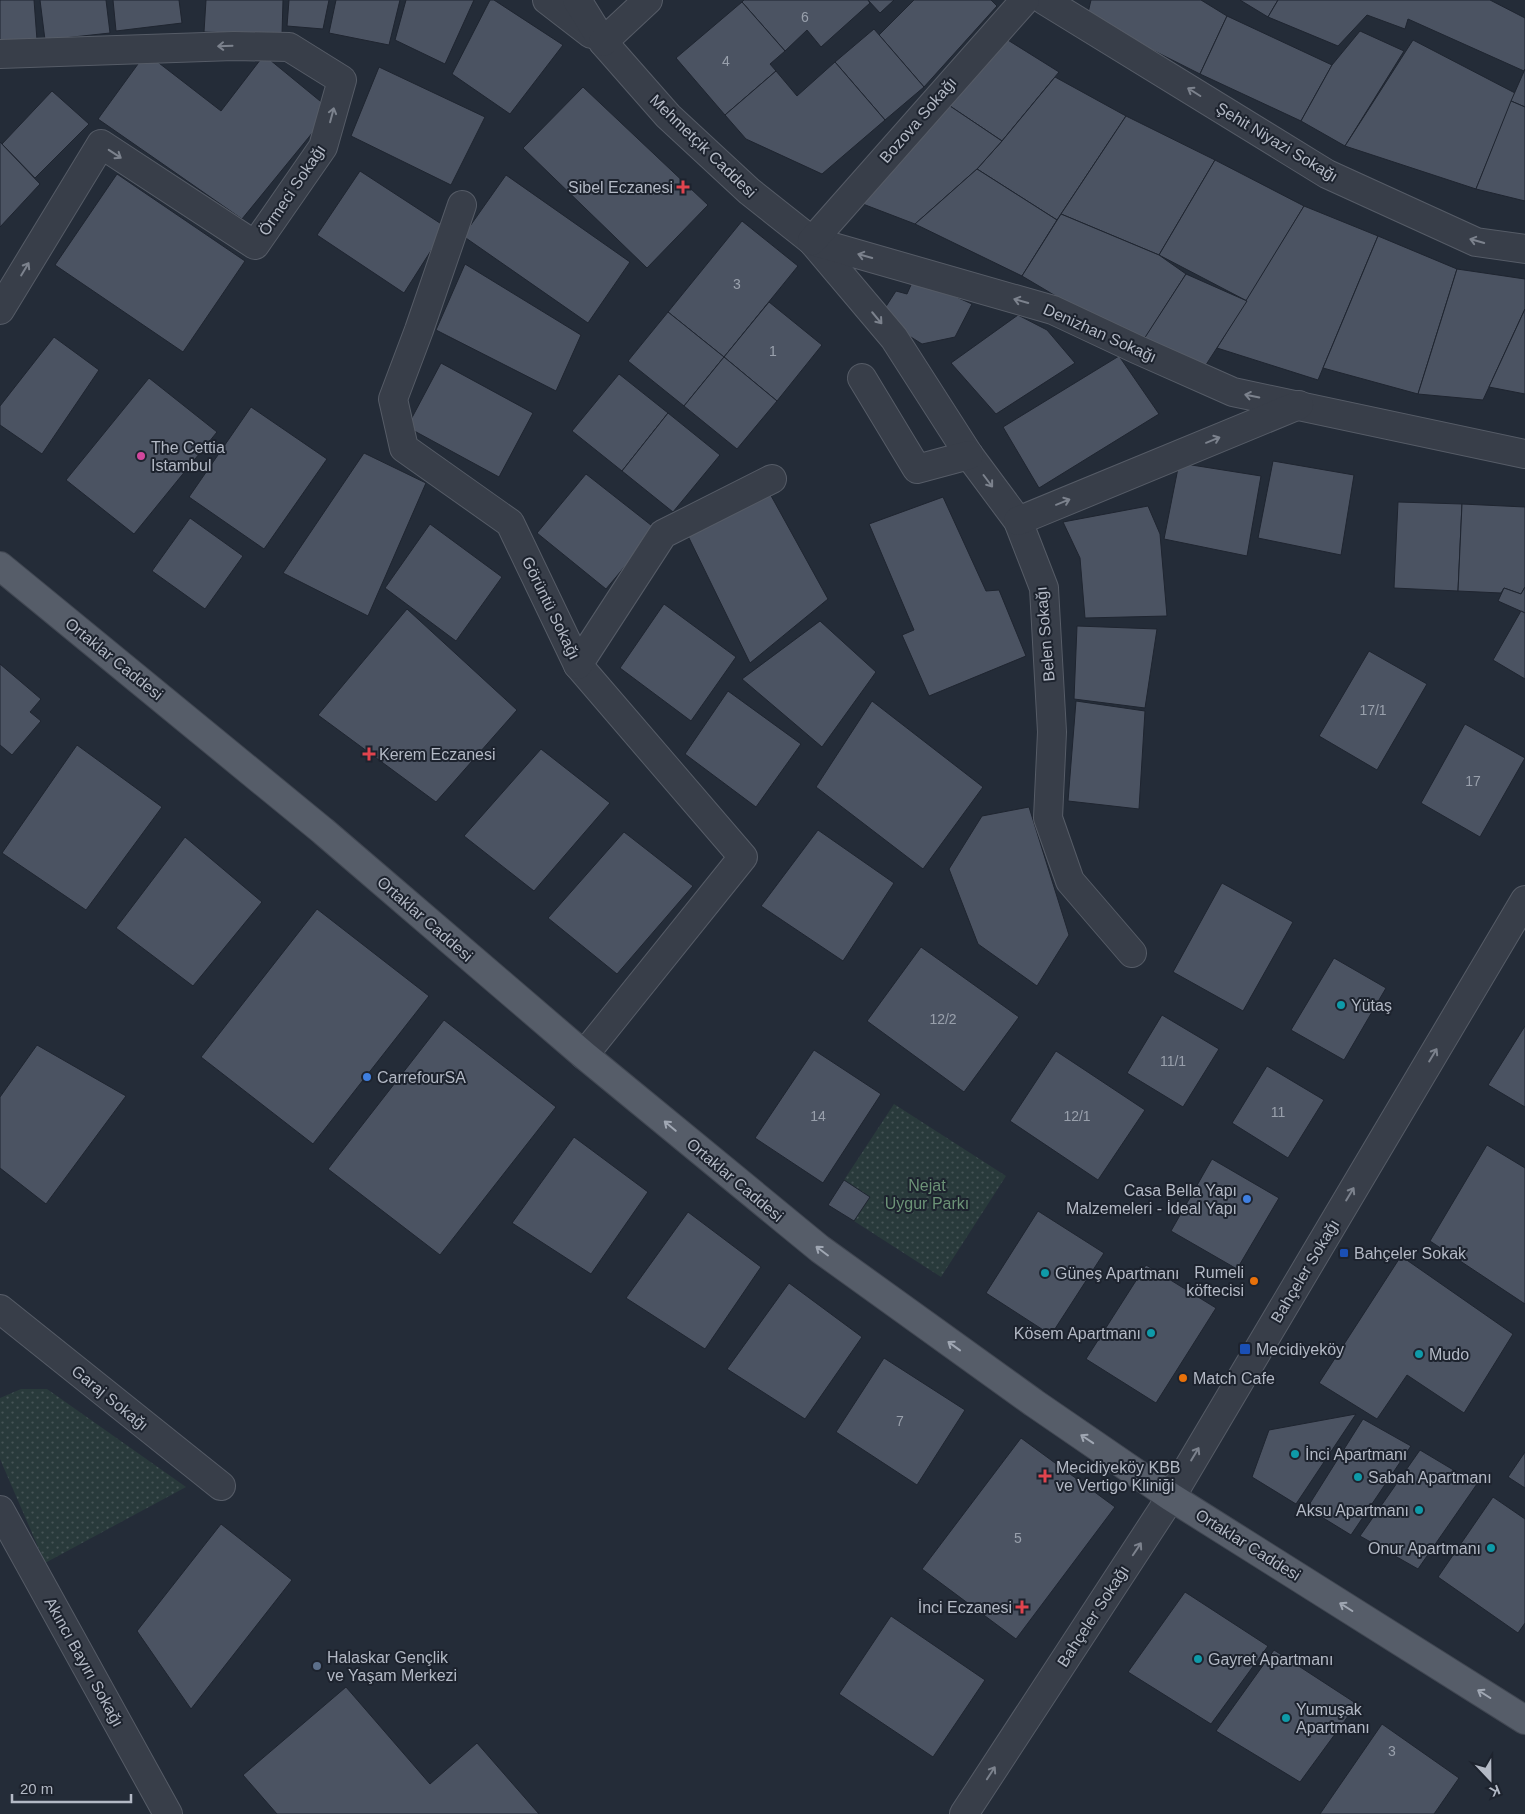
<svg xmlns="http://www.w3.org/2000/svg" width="1525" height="1814" font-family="Arial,sans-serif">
<defs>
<pattern id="park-dots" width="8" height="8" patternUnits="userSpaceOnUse" patternTransform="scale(1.25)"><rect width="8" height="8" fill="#293a3b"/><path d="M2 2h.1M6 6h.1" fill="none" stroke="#465456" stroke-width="1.8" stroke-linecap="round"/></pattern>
</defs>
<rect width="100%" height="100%" fill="#242c38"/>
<g fill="url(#park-dots)">
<path d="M894 1104 1006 1176 941 1277 854 1221 870 1197 844 1180Z"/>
<path d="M21 1389H47L186 1487 45 1563 0 1459V1398Z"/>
</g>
<g fill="#4b5362" stroke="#1f2530">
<path d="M0 0H34L37 40 0 42Z"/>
<path d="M40 0H106L110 33 45 40Z"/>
<path d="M113 0H179L182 23 116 31Z"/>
<path d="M206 0H283L282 35 204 32Z"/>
<path d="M289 0H329L323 29 287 26Z"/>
<path d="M336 0H400L389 45 329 33Z"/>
<path d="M406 0H474L445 64 395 40Z"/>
<path d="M490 0H494L563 45 510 114 452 74Z"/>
<path d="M744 0H868L870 3 821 47 807 30 785 51 742 2Z"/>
<path d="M868 0H894L880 13Z"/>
<path d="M914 0H991L997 6 924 87 879 35Z"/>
<path d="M1091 0H1201L1227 16 1200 74 1087 17Z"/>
<path d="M1240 0H1278L1268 17Z"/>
<path d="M1278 0H1490L1525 18V69L1524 71 1408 19 1405 29 1367 15 1338 46 1268 17Z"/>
<path d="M742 2 785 51 770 64 776 71 725 115 676 58Z"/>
<path d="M1227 16 1332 65 1301 121 1200 74Z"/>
<path d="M874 29 924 87 885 120 835 62Z"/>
<path d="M1360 31 1404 51 1345 146 1301 121 1332 65Z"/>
<path d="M1003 37 1059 72 1002 141 947 104Z"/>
<path d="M1413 40 1515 93 1476 189 1345 146Z"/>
<path d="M146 53 221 111 264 55 331 110 242 219 98 119Z"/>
<path d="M835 62 885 120 822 174 746 139 725 115 776 71 797 96Z"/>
<path d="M379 67 485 117 451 185 351 136Z"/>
<path d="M1525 69V107L1511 101Z"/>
<path d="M1055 77 1126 116 1057 220 977 169 1002 141Z"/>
<path d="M583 87 708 205 647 268 523 148Z"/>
<path d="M52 91 89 124 35 178 2 144Z"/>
<path d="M1511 101 1525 107V201L1476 189Z"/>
<path d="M947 104 1002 141 977 169 915 224 855 201Z"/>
<path d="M1126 116 1215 160 1159 255 1061 214Z"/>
<path d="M0 142 40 184 0 227Z"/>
<path d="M1215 160 1304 206 1247 301 1159 255Z"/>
<path d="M977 169 1057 220 1022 276 915 224Z"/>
<path d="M360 171 446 227 404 293 317 235Z"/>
<path d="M117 174 245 261 183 352 55 265Z"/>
<path d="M506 175 630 262 588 323 463 236Z"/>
<path d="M1304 206 1378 236 1318 380 1217 348Z"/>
<path d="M1061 214 1159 255 1186 274 1140 346 1022 276Z"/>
<path d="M742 221 798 266 724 357 668 312Z"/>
<path d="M1378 236 1457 269 1418 394 1323 368Z"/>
<path d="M465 264 581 335 556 391 436 330Z"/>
<path d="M1457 269 1525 279V309L1483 400 1418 394Z"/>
<path d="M1186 274 1247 301 1202 371 1144 339Z"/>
<path d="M914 278 972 304 955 337 922 344 895 327 885 308 896 291 907 294Z"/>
<path d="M769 302 822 345 777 401 724 357Z"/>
<path d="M1525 309V394L1489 387Z"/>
<path d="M668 312 724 357 684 406 628 361Z"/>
<path d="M1018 315 1047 330 1075 363 996 414 951 363Z"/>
<path d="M54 337 99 370 42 454 0 425V406Z"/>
<path d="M1119 356 1159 414 1039 488 1003 427Z"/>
<path d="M724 357 777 401 737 449 684 406Z"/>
<path d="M441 363 533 413 499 477 407 427Z"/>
<path d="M619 374 668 413 622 471 572 431Z"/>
<path d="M149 378 217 432 134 534 66 480Z"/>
<path d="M251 407 327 459 264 549 189 497Z"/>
<path d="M668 413 720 455 673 512 622 471Z"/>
<path d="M364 453 426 483 368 616 283 573Z"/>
<path d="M1273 461 1354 475 1341 555 1258 538Z"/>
<path d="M1179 463 1261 476 1247 556 1164 539Z"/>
<path d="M586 474 656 529 606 589 537 533Z"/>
<path d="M769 492 828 599 750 663 687 534Z"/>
<path d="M943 497 986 591 999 590 1026 656 929 696 902 635 914 630 869 524Z"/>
<path d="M1398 502 1462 504 1458 591 1394 588Z"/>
<path d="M1462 504 1525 507V587L1521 594 1504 588 1501 593 1458 591Z"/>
<path d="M1148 506 1160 534 1167 616 1085 618 1080 558 1063 522Z"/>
<path d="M190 518 243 556 205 609 152 571Z"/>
<path d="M430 524 502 577 456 641 385 588Z"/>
<path d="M1525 587V613L1498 601 1504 588 1521 594Z"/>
<path d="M664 604 736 657 691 721 620 668Z"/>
<path d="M407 609 517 710 436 802 318 715Z"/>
<path d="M1521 611 1525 613V679L1493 660Z"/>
<path d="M820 621 876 672 822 747 742 679Z"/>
<path d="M1077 626 1157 629 1145 708 1074 699Z"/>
<path d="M1369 651 1427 684 1377 770 1319 736Z"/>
<path d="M0 664 41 699 30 712 41 721 12 755 0 745Z"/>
<path d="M728 691 801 744 756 807 685 754Z"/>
<path d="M872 701 983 787 923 869 816 787Z"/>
<path d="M1076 701 1145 711 1139 809 1068 801Z"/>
<path d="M1465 724 1525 758 1480 837 1421 803Z"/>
<path d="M77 745 162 807 86 910 2 853Z"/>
<path d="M541 749 610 803 534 891 464 836Z"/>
<path d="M1029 807 1069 935 1037 986 978 944 949 869 982 816Z"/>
<path d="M818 830 894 883 843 961 761 906Z"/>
<path d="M624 832 693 886 617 974 548 918Z"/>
<path d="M185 837 262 902 193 986 116 928Z"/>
<path d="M1222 883 1293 922 1243 1011 1173 972Z"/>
<path d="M317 909 429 996 313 1144 201 1057Z"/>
<path d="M921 947 1019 1017 964 1092 867 1021Z"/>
<path d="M1334 958 1386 988 1344 1060 1291 1030Z"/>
<path d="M1162 1015 1219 1049 1183 1107 1127 1073Z"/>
<path d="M444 1020 556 1107 440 1255 328 1169Z"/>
<path d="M1525 1026V1107L1488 1085Z"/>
<path d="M37 1045 126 1096 46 1204 0 1168V1097Z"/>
<path d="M814 1050 881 1094 823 1183 755 1138Z"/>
<path d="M1056 1051 1145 1110 1098 1180 1010 1121Z"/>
<path d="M1267 1066 1324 1100 1288 1158 1232 1123Z"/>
<path d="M574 1137 648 1192 591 1274 512 1223Z"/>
<path d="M1487 1145 1525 1168V1304L1430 1241Z"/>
<path d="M1212 1159 1279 1198 1237 1269 1171 1231Z"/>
<path d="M844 1180 870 1197 854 1221 828 1205Z"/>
<path d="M1038 1211 1104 1253 1051 1335 986 1293Z"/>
<path d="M688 1212 761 1267 705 1349 626 1298Z"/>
<path d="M1401 1256 1513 1334 1464 1413 1407 1375 1377 1419 1319 1383Z"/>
<path d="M1146 1265 1216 1308 1156 1403 1086 1359Z"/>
<path d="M789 1283 862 1337 805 1419 727 1369Z"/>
<path d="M884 1358 965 1410 917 1485 836 1432Z"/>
<path d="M1356 1414 1296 1504 1252 1477 1269 1430Z"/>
<path d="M1363 1419 1411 1446 1351 1535 1307 1508Z"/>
<path d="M1021 1438 1115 1507 1016 1639 922 1569Z"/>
<path d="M1420 1450 1477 1484 1418 1569 1360 1536Z"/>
<path d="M1525 1452V1488L1508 1477Z"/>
<path d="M1493 1497 1525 1519V1623L1518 1633 1438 1577Z"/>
<path d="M221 1524 292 1580 191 1709 137 1631Z"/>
<path d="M1185 1592 1268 1646 1211 1724 1128 1672Z"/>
<path d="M891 1616 985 1680 933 1757 839 1694Z"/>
<path d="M1274 1650 1357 1704 1300 1782 1216 1731Z"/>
<path d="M346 1687 430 1784 477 1743 539 1814H277L243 1775Z"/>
<path d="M1382 1724 1459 1778 1434 1814H1320Z"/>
</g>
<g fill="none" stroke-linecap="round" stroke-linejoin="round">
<defs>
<g id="minor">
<path d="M547 0 591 34"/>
<path d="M577 0 603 42 668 116 749 191 812 241 894 338 969 455 1018 521 1044 588 1052 732 1048 818 1070 881 1132 953"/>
<path d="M1044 0 1327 174 1476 242 1525 249"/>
<path d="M603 42 648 0"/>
<path d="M0 54 234 46 289 47 342 80 323 147 255 245 101 144 0 310"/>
<path d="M462 205 419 330 393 399 404 448 510 523 578 665 743 857 584 1055"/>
<path d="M812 241 1053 310 1136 349 1233 392 1525 454"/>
<path d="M812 241 1025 0"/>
<path d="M862 378 917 469 969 455"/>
<path d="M1018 521 1299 405"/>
<path d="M578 665 663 534 772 479"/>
<path d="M0 1309 221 1486"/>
<path d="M0 1510 168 1814"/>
<path d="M964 1814 1171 1497 1525 900"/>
</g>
<path id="major" d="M0 566 323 831 584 1055 820 1249 1034 1403 1171 1497 1525 1720"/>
</defs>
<use href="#minor" stroke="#565c67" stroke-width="30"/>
<use href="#major" stroke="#414752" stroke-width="30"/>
<use href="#minor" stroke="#383e49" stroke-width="28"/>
<use href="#major" stroke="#565d69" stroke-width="28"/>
</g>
<defs><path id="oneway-shaft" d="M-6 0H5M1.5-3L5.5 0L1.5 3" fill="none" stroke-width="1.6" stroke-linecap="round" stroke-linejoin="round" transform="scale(1.25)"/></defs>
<g stroke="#7c828d">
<use href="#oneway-shaft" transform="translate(225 46) rotate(178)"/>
<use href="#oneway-shaft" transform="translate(1194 92) rotate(-148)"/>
<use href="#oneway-shaft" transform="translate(332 115) rotate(-75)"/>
<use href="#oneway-shaft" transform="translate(115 154) rotate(33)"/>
<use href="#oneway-shaft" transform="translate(1477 241) rotate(-164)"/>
<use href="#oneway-shaft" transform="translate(865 256) rotate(-164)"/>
<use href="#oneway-shaft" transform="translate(25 269) rotate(-59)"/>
<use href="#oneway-shaft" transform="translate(1021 301) rotate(-164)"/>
<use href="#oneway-shaft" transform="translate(877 318) rotate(50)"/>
<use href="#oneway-shaft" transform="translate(1252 396) rotate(-169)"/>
<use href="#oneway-shaft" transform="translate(1213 440) rotate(-22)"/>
<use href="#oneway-shaft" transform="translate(988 481) rotate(53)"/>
<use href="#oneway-shaft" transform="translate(1063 502) rotate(-22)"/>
<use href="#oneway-shaft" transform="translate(1433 1055) rotate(-59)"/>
<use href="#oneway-shaft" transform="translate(1350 1194) rotate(-59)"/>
<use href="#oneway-shaft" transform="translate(1195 1454) rotate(-59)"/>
<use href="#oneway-shaft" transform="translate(1137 1549) rotate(-56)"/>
<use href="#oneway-shaft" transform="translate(991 1773) rotate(-57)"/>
</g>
<g stroke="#a0a7b3">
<use href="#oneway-shaft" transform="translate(670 1126) rotate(-140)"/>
<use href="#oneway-shaft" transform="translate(822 1251) rotate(-143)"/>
<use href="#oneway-shaft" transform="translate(954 1346) rotate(-144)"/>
<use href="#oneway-shaft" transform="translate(1087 1439) rotate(-146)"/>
<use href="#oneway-shaft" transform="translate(1346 1607) rotate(-148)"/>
<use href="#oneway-shaft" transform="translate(1484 1694) rotate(-148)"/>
</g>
<g fill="#e0444e" stroke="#1d232e" stroke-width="2">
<path d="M680.5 179.5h5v5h5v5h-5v5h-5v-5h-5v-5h5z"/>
<path d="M366.5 746.5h5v5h5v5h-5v5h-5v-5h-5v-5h5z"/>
<path d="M1042.5 1468.5h5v5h5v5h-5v5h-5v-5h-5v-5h5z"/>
<path d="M1019.5 1599.5h5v5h5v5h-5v5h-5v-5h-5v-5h5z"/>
</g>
<circle fill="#d1479c" stroke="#1d232e" stroke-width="2" cx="141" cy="456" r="5"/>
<g fill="#0f9aa8" stroke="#1d232e" stroke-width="2">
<circle cx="1341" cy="1005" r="5"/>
<circle cx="1045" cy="1273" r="5"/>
<circle cx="1151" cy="1333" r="5"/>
<circle cx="1419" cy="1354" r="5"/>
<circle cx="1295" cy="1454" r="5"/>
<circle cx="1358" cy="1477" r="5"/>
<circle cx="1419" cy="1510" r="5"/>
<circle cx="1491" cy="1548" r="5"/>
<circle cx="1198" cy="1659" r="5"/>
<circle cx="1286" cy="1718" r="5"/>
</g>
<g fill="#3f7fe0" stroke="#1d232e" stroke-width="2">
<circle cx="367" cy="1077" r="5"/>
<circle cx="1247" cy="1199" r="5"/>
</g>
<g fill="#1a4fb4" stroke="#1d232e" stroke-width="2">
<rect x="1339" y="1248" width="10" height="10" rx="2.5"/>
<rect x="1239" y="1343" width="12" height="12" rx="2.5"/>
</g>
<g fill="#e8710a" stroke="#1d232e" stroke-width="2">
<circle cx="1254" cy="1281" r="5"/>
<circle cx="1183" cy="1378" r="5"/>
</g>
<circle fill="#5c6f8a" stroke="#1d232e" stroke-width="2" cx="317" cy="1666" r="5"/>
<g text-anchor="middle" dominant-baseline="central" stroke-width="4" stroke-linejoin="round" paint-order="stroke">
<g font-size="14" fill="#99a0ac">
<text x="805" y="17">6</text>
<text x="726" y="61">4</text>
<text x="737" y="284">3</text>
<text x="773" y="351">1</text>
<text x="1373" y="710">17/1</text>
<text x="1473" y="781">17</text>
<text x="943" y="1019">12/2</text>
<text x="1173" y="1061">11/1</text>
<text x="1278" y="1112">11</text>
<text x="818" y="1116">14</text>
<text x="1077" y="1116">12/1</text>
<text x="900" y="1421">7</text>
<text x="1018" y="1538">5</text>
<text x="1392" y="1751">3</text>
</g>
<g font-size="16" fill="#b3b9c5" stroke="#1d232e">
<text transform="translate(918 120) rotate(-49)">Bozova Sokağı</text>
<text transform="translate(1277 142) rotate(31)">Şehit Niyazi Sokağı</text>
<text transform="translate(703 146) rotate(44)">Mehmetçik Caddesi</text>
<text transform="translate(292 190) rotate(-56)">Örmeci Sokağı</text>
<text transform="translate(1100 333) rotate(24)">Denizhan Sokağı</text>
<text transform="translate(551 608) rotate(64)">Görüntü Sokağı</text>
<text transform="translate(1045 634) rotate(-95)">Belen Sokağı</text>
<text transform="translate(114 659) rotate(39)">Ortaklar Caddesi</text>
<text transform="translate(425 919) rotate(41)">Ortaklar Caddesi</text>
<text transform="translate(735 1180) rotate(40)">Ortaklar Caddesi</text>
<text transform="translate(1305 1271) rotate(-59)">Bahçeler Sokağı</text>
<text transform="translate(110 1398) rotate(39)">Garaj Sokağı</text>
<text transform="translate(1248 1545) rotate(32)">Ortaklar Caddesi</text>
<text transform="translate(1093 1616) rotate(-57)">Bahçeler Sokağı</text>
<text transform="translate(84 1662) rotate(61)">Akıncı Bayırı Sokağı</text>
</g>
<g font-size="16" fill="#b3b9c5" stroke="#1d232e" text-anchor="start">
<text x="673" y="187" text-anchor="end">Sibel Eczanesi</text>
<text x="151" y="447">The Cettia<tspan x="151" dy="18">Istambul</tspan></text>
<text x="379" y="754">Kerem Eczanesi</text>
<text x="1351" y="1005">Yütaş</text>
<text x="377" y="1077">CarrefourSA</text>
<text x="1237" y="1190" text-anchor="end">Casa Bella Yapı<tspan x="1237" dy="18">Malzemeleri - İdeal Yapı</tspan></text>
<text x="1354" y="1253">Bahçeler Sokak</text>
<text x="1244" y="1272" text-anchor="end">Rumeli<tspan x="1244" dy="18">köftecisi</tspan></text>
<text x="1055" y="1273">Güneş Apartmanı</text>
<text x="1141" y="1333" text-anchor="end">Kösem Apartmanı</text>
<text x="1256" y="1349">Mecidiyeköy</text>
<text x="1429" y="1354">Mudo</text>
<text x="1193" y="1378">Match Cafe</text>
<text x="1305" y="1454">İnci Apartmanı</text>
<text x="1056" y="1467">Mecidiyeköy KBB<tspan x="1056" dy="18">ve Vertigo Kliniği</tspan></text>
<text x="1368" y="1477">Sabah Apartmanı</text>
<text x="1409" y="1510" text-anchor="end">Aksu Apartmanı</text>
<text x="1481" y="1548" text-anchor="end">Onur Apartmanı</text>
<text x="1012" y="1607" text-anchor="end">İnci Eczanesi</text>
<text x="327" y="1657">Halaskar Gençlik<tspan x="327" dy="18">ve Yaşam Merkezi</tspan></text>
<text x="1208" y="1659">Gayret Apartmanı</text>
<text x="1296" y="1709">Yumuşak<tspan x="1296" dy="18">Apartmanı</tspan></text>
</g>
<g font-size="16" fill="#6c9377" stroke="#1d232e">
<text x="927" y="1185">Nejat<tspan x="927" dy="18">Uygur Parkı</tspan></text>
</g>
</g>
<g transform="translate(1490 1779) rotate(158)" stroke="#1d232e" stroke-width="4" paint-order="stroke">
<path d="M0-4L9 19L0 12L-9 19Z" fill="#b3b9c5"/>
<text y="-8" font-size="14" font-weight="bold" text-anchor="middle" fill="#b3b9c5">K</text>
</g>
<path d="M12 1794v8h119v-8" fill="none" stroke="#b3b9c5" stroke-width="2.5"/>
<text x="20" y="1794" font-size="15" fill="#b3b9c5" stroke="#1d232e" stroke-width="4" paint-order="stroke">20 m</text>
</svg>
